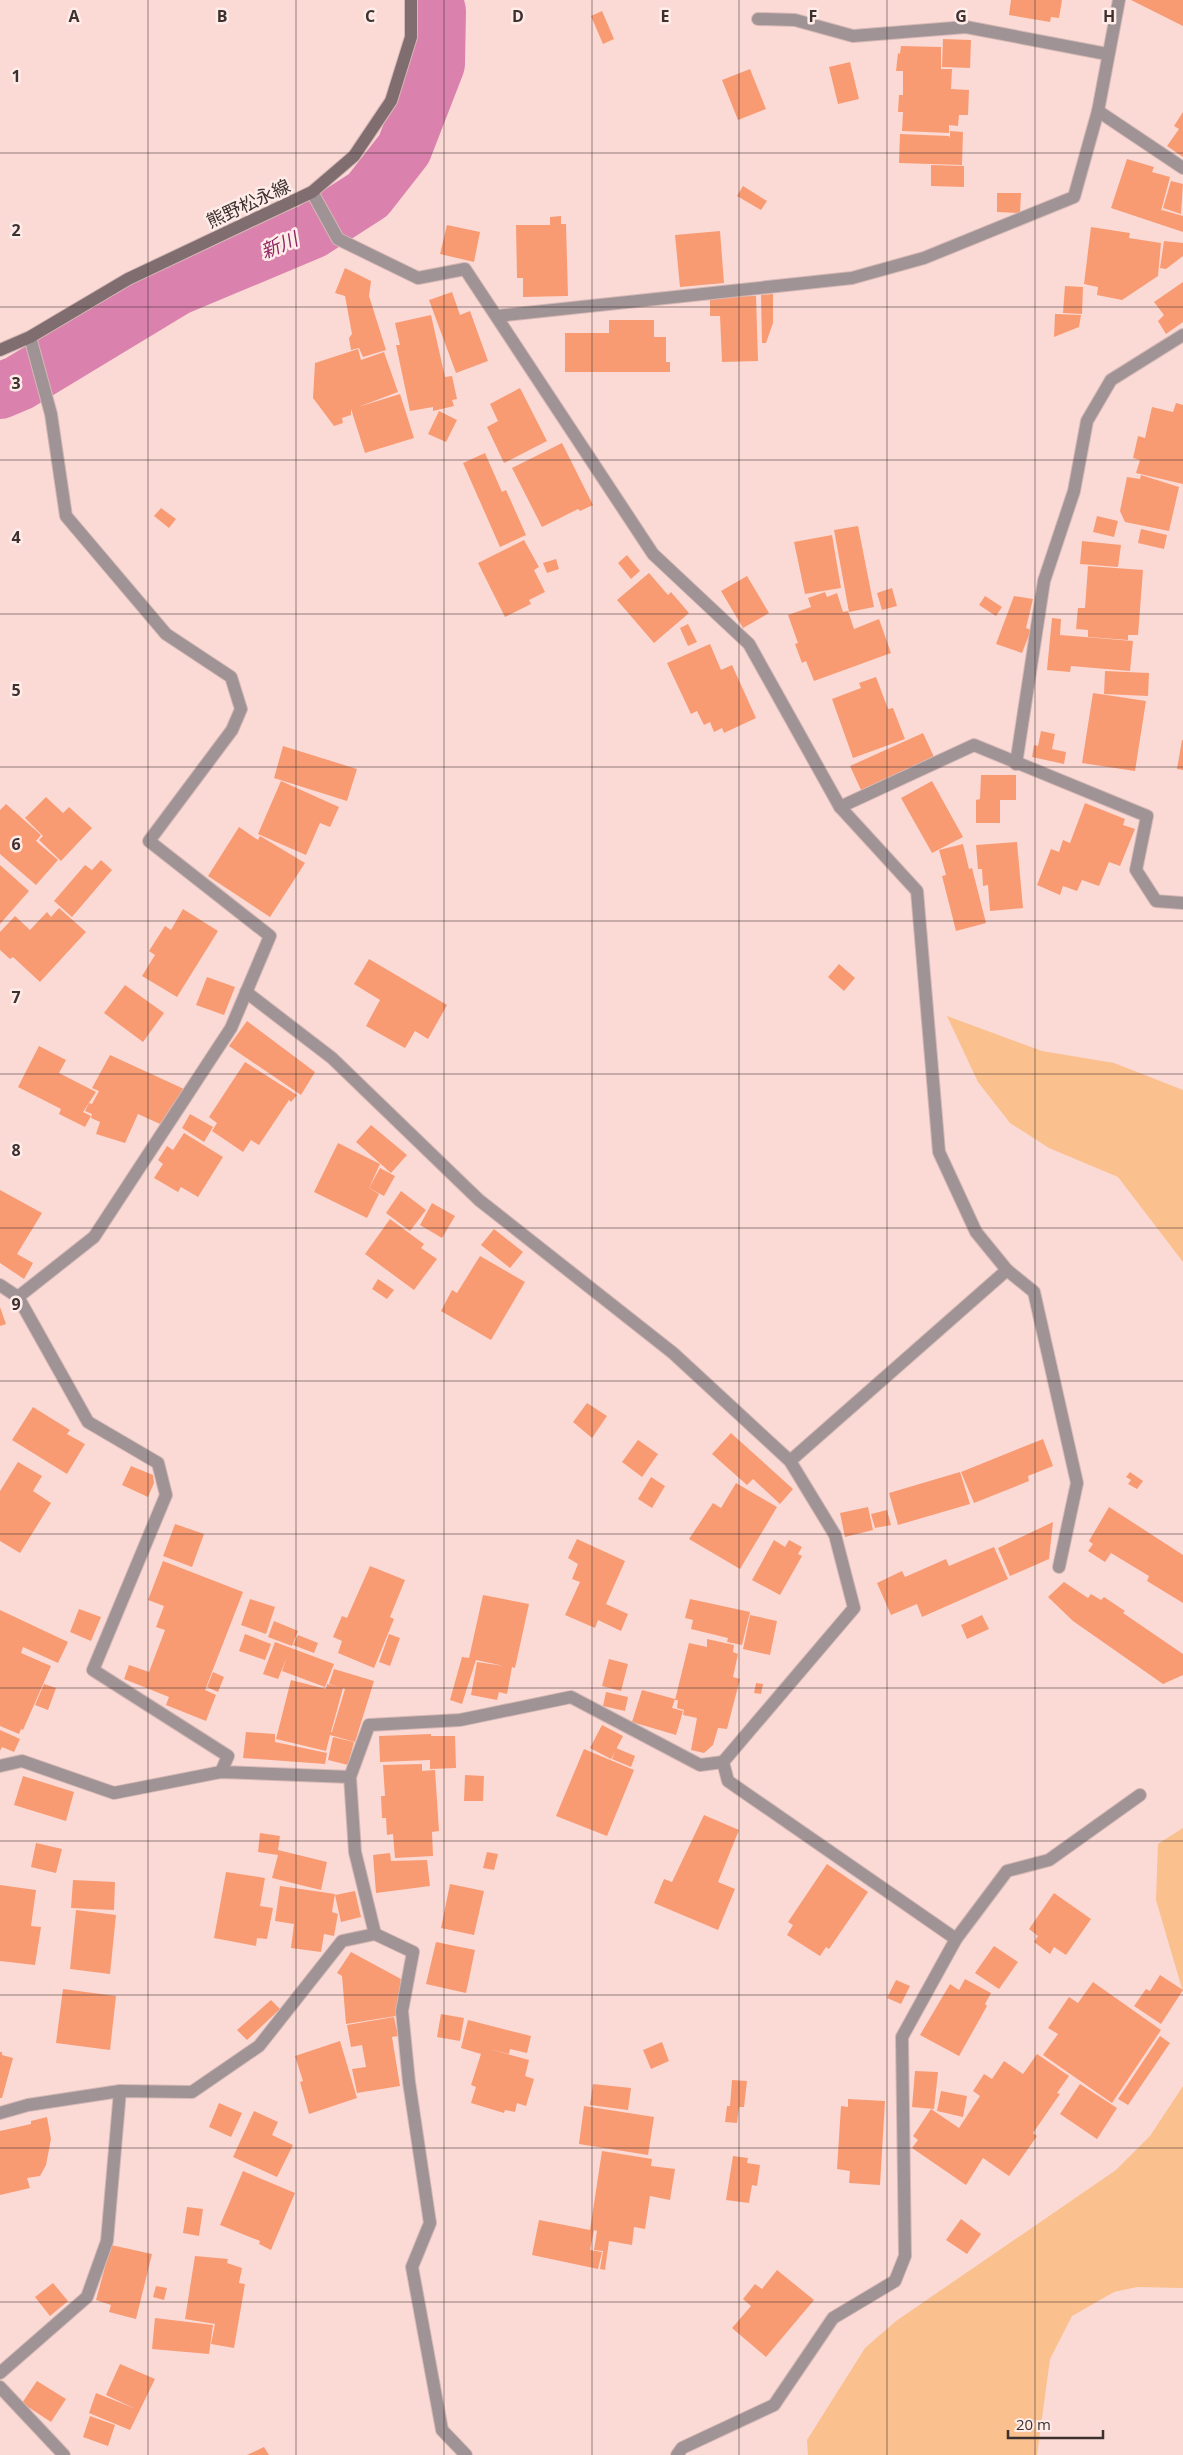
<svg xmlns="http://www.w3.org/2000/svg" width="1183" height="2455" font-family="'Open Sans','Noto Sans JP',sans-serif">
<rect width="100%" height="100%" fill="#fbdad6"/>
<g fill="#fac08d">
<path d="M947 1016 1042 1051 1114 1063 1183 1090V1262L1118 1177 1049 1148 1010 1123 978 1082Z"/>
<path d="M1183 1828V1992L1156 1900 1158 1844Z"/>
<path d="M1183 2086V2288L1137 2287 1114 2292 1072 2316 1050 2359 1037 2455H808L807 2440 865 2348 896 2321 1116 2170 1150 2136Z"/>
</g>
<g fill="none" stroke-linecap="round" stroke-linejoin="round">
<path stroke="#db81ae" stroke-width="56" d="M0 391 19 383 176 288 312 231 368 195 404 149 437 64 438 11 435 0"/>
</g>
<g fill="#f89b73" fill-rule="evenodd">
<path d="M1011 0H1062L1059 18 1051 17 1050 22 1009 15Z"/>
<path d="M1131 0H1183V26Z"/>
<path d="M602 11 614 39 603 44 591 16Z"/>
<path d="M943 39 971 40 970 68 942 67Z"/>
<path d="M901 46 941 47V69H952L951 89 969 90 968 115H959L958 126 949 125V133L902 131 903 112H898L899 95H903V71H896L898 53 900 54Z"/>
<path d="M850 62 859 99 838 104 829 67Z"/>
<path d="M750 69 766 109 738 120 722 80Z"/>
<path d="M1183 112V157L1167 146 1179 129 1174 126Z"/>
<path d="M950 131 963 132 962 165 899 163 900 134 949 136 950 138Z"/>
<path d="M1127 159 1154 167 1152 172 1170 177 1161 211 1162 210 1183 216V232L1111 208Z"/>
<path d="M931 165 964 166V187L931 186Z"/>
<path d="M1171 181 1183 184 1181 214 1163 208Z"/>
<path d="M743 186 767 201 761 210 737 196Z"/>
<path d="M997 193H1021L1020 213 997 212Z"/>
<path d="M561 216V224H566L568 296 523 297V278H517L516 225H550V217Z"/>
<path d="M447 225 480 232 474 262 440 254Z"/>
<path d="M1091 227 1130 233 1129 238 1161 243 1158 276 1122 300 1097 295 1098 287 1084 284Z"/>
<path d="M720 231 724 283 680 287 675 235Z"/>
<path d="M1164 241 1183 243V256L1166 269 1160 268Z"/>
<path d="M345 268 371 281 369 296 386 350 363 357 359 348 351 350 349 338 352 334 345 296 335 293Z"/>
<path d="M1183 282V322L1166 334 1158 321 1164 315 1154 302Z"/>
<path d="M1065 286 1083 287 1082 314 1063 313Z"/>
<path d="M452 292 460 315 470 311 488 361 456 373 429 300Z"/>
<path d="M773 294V323L766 343H762L761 295Z"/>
<path d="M756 296 758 361 722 362 720 316H710V297Z"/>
<path d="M1055 314 1081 315 1079 327 1054 337Z"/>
<path d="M431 315 445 377 452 376 457 399 452 400 454 406 433 411V407L410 411 396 345H400L395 323Z"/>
<path d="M609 320H654V337H666V362H670V372H565V333H609Z"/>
<path d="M358 349 361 360 384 352 398 392 358 407 400 394 414 438 365 453 351 409V415L342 418 343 423 334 426 313 398 315 363Z"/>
<path d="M520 388 547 441 504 463 487 427 498 421 490 404Z"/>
<path d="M1176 403 1183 405V484L1136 473 1140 460 1133 458 1138 436 1145 438 1152 407 1173 412Z"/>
<path d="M439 411 457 420 446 442 428 434Z"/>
<path d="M562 443 593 505 580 511 578 509 542 527 512 468Z"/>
<path d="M485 453 502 492 506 490 526 535 500 547 463 463Z"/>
<path d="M1141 475 1179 487 1169 531 1125 522 1120 511 1127 477 1140 479Z"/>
<path d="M161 508 176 519 169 528 154 516Z"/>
<path d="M1097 516 1118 521 1114 537 1093 532Z"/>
<path d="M858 526 874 607 849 612 834 530Z"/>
<path d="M1141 529 1167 535 1164 549 1138 543Z"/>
<path d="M832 535 841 588 805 594 794 542Z"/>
<path d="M524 540 539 567 534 570 545 592 529 600 531 604 505 617 478 563Z"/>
<path d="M1082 541 1121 545 1118 567 1080 564Z"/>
<path d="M627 555 640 571 631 579 618 563Z"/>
<path d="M556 559 559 569 547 573 543 563Z"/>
<path d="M1088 566 1143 570 1138 635H1128V640L1088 637V630L1076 629 1078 608H1085Z"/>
<path d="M649 573 668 595 671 592 689 613 654 643 617 600Z"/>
<path d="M747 576 769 613 743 628 721 591Z"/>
<path d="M892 588 897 606 882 610 877 593Z"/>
<path d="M825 592 827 597 837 593 843 612 848 611 854 629 879 619 891 653 814 681 806 661 802 663 795 644 798 643 788 615 811 607 808 598Z"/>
<path d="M985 596 1002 607 996 616 979 605Z"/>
<path d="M1014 596 1033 599 1026 628 1031 630 1022 653 996 644Z"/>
<path d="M1052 618 1061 619 1060 635 1133 641 1130 671 1071 666 1070 672 1047 670Z"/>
<path d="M688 624 697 642 688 646 680 628Z"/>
<path d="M710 644 721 670 732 665 756 718 724 733 722 728 714 732 710 722 704 725 697 711 691 714 667 663Z"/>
<path d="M1105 671 1149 673 1148 696 1104 694Z"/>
<path d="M876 677 888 709 893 708 905 739 853 758 832 699 861 688 859 683Z"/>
<path d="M1093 693 1146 701 1135 771 1082 763Z"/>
<path d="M1041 731 1055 734 1052 749 1066 752 1064 764 1032 757 1034 745 1038 746Z"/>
<path d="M923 733 934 757 861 790 850 766Z"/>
<path d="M1182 740H1183V770L1177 769Z"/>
<path d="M283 746 357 769 347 801 274 778Z"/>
<path d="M981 775H1016V800H1000V823H976V800L980 799Z"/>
<path d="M281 781 339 807 330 827 320 823 306 855 258 834Z"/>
<path d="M932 781 963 837 932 853 901 798Z"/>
<path d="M46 797 63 813 69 807 92 828 61 861 39 840 43 836 25 818Z"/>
<path d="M1085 803 1125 819 1123 825 1135 829 1120 866 1109 862 1099 886 1082 880 1077 891 1063 886 1060 895 1037 885 1051 849 1059 852 1063 840 1070 843Z"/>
<path d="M6 804 41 835 36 841 58 860 36 885 0 854V810Z"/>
<path d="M239 827 258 840 260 836 305 863 270 917 208 876Z"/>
<path d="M1017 842 1023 908 990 911 988 885 983 886 982 869H978L976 845Z"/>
<path d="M963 844 969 869 972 868 986 923 956 931 942 876 946 875 939 850Z"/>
<path d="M101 860 112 870 72 917 54 901 85 865 92 870Z"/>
<path d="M0 865 29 891 0 924Z"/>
<path d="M59 908 86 932 40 982 13 957 10 959 0 950V932L15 916 30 930 47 912 51 917Z"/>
<path d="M183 909 218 931 177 997 142 976 155 955 149 951 165 926 171 930Z"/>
<path d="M369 959 447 1005 428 1039 415 1031 405 1048 366 1026 380 1000 354 984Z"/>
<path d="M839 964 855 978 844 991 828 977Z"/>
<path d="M207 977 235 987 224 1015 196 1005Z"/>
<path d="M125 985 164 1013 143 1042 104 1013Z"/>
<path d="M247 1021 315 1072 301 1095 229 1046Z"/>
<path d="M39 1046 66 1060 59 1073 96 1092 83 1112 91 1116 85 1127 59 1114 61 1109 18 1087Z"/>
<path d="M110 1055 184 1089 160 1124 138 1114 125 1143 96 1134 100 1122 91 1118 92 1114 85 1111 89 1103 92 1104 99 1091 92 1088Z"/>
<path d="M245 1062 297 1095 291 1102 289 1100 259 1145 251 1140 243 1152 212 1131 217 1123 209 1117Z"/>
<path d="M190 1114 213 1127 204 1142 182 1128Z"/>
<path d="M371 1125 407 1155 391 1173 356 1142Z"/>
<path d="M184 1133 223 1157 198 1197 181 1187 178 1192 154 1178 163 1164 158 1160 167 1146 173 1150Z"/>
<path d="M338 1143 380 1164 369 1188 379 1194 367 1218 314 1192Z"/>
<path d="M380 1168 395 1176 384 1196 369 1188Z"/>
<path d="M0 1190 42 1213 17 1254 33 1263 24 1279 0 1263Z"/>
<path d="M401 1191 426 1210 410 1231 386 1213Z"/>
<path d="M432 1203 455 1216 442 1238 420 1225Z"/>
<path d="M390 1219 424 1244 421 1248 437 1259 414 1290 365 1254Z"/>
<path d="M494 1229 523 1252 510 1268 481 1245Z"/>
<path d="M480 1256 525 1282 491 1340 441 1311 452 1290 457 1293Z"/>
<path d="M378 1279 394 1290 387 1299 372 1289Z"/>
<path d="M0 1307 6 1324 0 1326Z"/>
<path d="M587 1403 607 1416 592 1438 573 1422Z"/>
<path d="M33 1407 70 1430 67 1434 85 1444 67 1474 12 1440Z"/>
<path d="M731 1433 793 1489 780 1504 753 1479 747 1485 712 1454Z"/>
<path d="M1043 1439 1053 1466 1028 1476 1029 1481 974 1503 961 1472Z"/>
<path d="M638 1440 658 1454 642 1477 622 1462Z"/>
<path d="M18 1462 42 1476 33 1491 51 1503 20 1553 0 1541V1491Z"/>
<path d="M131 1466 153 1475 154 1483 148 1497 122 1485Z"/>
<path d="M960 1472 970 1504 898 1525 889 1493Z"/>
<path d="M1130 1472 1143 1481 1137 1489 1128 1484 1131 1480 1126 1477Z"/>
<path d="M651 1477 665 1486 652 1508 638 1499Z"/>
<path d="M736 1483 777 1507 740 1569 689 1539 713 1503 721 1508Z"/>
<path d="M868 1507 873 1530 845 1537 840 1513Z"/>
<path d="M1109 1507 1183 1555V1603L1147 1581 1149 1576 1111 1553 1105 1562 1088 1551 1093 1544 1089 1541Z"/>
<path d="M887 1510 891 1525 875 1528 871 1514Z"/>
<path d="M1053 1522 1049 1559 1010 1576 998 1548Z"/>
<path d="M175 1524 204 1534 192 1567 163 1556Z"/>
<path d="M577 1539 625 1561 606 1604 628 1614 621 1631 598 1620 595 1628 565 1615 580 1582 572 1579 578 1564 568 1558Z"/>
<path d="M774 1540 785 1547 789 1540 802 1547 798 1554 802 1556 780 1595 752 1580Z"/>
<path d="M994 1547 1008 1579 922 1617 917 1604 891 1615 877 1583 902 1571 905 1577 946 1559 949 1566Z"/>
<path d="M163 1561 243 1592 205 1690 216 1695 206 1721 166 1705 169 1697 124 1679 129 1665 149 1672 165 1630 156 1627 164 1606 148 1600Z"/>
<path d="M370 1566 405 1580 390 1617 394 1619 374 1668 338 1653 342 1641 333 1637 342 1616 347 1618Z"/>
<path d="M1064 1582 1088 1598 1091 1594 1101 1600 1104 1597 1125 1611 1123 1613 1183 1654V1675L1163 1684 1073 1621 1048 1597Z"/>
<path d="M483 1595 529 1604 515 1668 512 1667 507 1694 499 1692 497 1700 471 1695 477 1662 504 1666 476 1660 462 1704 450 1700 462 1657 469 1658Z"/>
<path d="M250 1599 275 1607 266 1634 241 1625Z"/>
<path d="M690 1599 750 1612 742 1645 727 1642 728 1638 691 1629 693 1620 685 1618Z"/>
<path d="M79 1609 101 1617 91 1641 70 1632Z"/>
<path d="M0 1610 68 1642 58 1663 23 1647 21 1653 51 1666 23 1730 21 1729 19 1734 0 1726Z"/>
<path d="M750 1615 777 1621 770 1655 743 1649Z"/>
<path d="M982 1615 989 1629 967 1639 961 1625Z"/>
<path d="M274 1621 298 1631 292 1646 268 1637Z"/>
<path d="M245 1634 271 1644 265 1660 239 1651Z"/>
<path d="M389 1634 400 1638 390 1666 379 1662Z"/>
<path d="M298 1635 318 1643 314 1653 293 1645Z"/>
<path d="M707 1639 734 1645 733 1652 738 1654 733 1677 740 1679 727 1729 718 1728 713 1745 704 1753 691 1750 697 1718 683 1715 684 1710 677 1708 678 1700H675L689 1643 707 1647Z"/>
<path d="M275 1642 334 1664 325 1687 282 1671 287 1657 278 1679 263 1674Z"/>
<path d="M609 1659 628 1664 621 1691 602 1686Z"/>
<path d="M334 1669 374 1681 355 1742 330 1735 326 1751 276 1739 291 1680 326 1689 327 1684 339 1687 329 1684ZM343 1688 345 1689 332 1732H331Z"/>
<path d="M213 1672 224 1677 218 1692 207 1687Z"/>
<path d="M756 1683 763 1684 761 1694 754 1693Z"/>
<path d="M44 1684 56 1688 48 1710 35 1705Z"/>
<path d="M642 1690 675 1699 672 1708 683 1711 676 1735 632 1722Z"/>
<path d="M606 1692 628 1697 625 1711 603 1706Z"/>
<path d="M602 1725 623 1736 611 1759 590 1748Z"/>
<path d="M0 1730 20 1739 14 1752 2 1747 0 1751Z"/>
<path d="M246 1732 275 1734V1742L327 1753 325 1764 243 1758Z"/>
<path d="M431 1734V1736H455L456 1768 430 1769V1760L380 1762 379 1736Z"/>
<path d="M333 1737 354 1742 348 1765 328 1760Z"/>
<path d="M616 1748 635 1756 631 1767 612 1759Z"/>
<path d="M584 1749 634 1770 607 1836 556 1816Z"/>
<path d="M422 1764V1771L435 1770 439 1831 432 1832 433 1856 395 1858 393 1834 387 1835 386 1818H382L381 1796H385L383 1765Z"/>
<path d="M465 1775 484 1776 483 1801H464Z"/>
<path d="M23 1776 74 1792 66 1821 14 1805Z"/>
<path d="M704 1815 739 1830 718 1882 735 1889 718 1930 654 1903 664 1879 672 1882Z"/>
<path d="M260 1833 280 1836 278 1850 327 1862 321 1890 272 1878 278 1855 258 1852Z"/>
<path d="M36 1843 62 1849 56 1873 31 1867Z"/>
<path d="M487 1852 498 1854 494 1870 483 1868Z"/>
<path d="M390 1853 391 1861 427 1860 430 1886 376 1893 373 1855Z"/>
<path d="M827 1864 868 1892 829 1949 826 1947 820 1956 787 1935 793 1925 788 1922Z"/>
<path d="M226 1872 265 1878 260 1906 273 1908 267 1939 257 1938 256 1946 214 1938Z"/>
<path d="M73 1880 115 1882 114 1910 71 1908Z"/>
<path d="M450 1884 484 1891 474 1935 441 1928Z"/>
<path d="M0 1885 36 1890 31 1926 41 1927 35 1965 0 1961Z"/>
<path d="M280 1886 335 1894 332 1912 338 1914 334 1936 324 1934 321 1952 291 1948 294 1924 275 1921Z"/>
<path d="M355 1891 361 1917 341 1922 335 1895Z"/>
<path d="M1054 1893 1091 1919 1066 1955 1054 1947 1050 1954 1034 1942 1038 1936 1029 1929Z"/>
<path d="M76 1910 116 1915 110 1974 70 1969Z"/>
<path d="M436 1942 475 1950 466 1993 426 1984Z"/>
<path d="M994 1946 1018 1962 999 1989 975 1973Z"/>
<path d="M351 1952 401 1979 396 2016 346 2024 342 1976 337 1973Z"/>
<path d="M1160 1975 1183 1990 1161 2024 1134 2006 1146 1989 1150 1991Z"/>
<path d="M965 1979 991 1993 985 2004 987 2006 959 2056 920 2035 950 1984 959 1990Z"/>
<path d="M896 1980 910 1986 901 2004 887 1998Z"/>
<path d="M1093 1982 1161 2030 1112 2103 1043 2055 1058 2034 1048 2028 1069 1997 1078 2003Z"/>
<path d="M63 1989 116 1996 110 2050 56 2043Z"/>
<path d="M271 2000 280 2009 247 2040 237 2030Z"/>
<path d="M441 2014 464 2018 460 2041 437 2037Z"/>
<path d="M394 2017 398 2036 392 2037 400 2086 357 2093 352 2069 366 2067 362 2045 351 2047 347 2025Z"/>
<path d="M468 2020 531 2036 527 2053 510 2049 509 2054 489 2049 529 2060 525 2076 534 2079 526 2106 517 2103 515 2112 505 2110 504 2113 471 2103 476 2087 471 2085 481 2054 461 2048Z"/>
<path d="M1160 2036 1170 2043 1128 2105 1118 2099Z"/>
<path d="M340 2041 357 2098 309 2114 300 2082 303 2081 295 2056Z"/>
<path d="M662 2042 669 2061 651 2069 643 2050Z"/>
<path d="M0 2052H2V2055L13 2058 2 2098H0Z"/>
<path d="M1037 2054 1069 2076 1057 2093 1060 2094 1033 2133 1037 2136 1009 2176 983 2158 966 2185 912 2148 918 2140 913 2136 931 2109 959 2128 980 2096 973 2091 984 2074 992 2079 1004 2061 1023 2074Z"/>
<path d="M915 2071 938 2072 934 2109 912 2107Z"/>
<path d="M732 2080 747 2081 744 2107H739L737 2123 725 2122 727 2106H730Z"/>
<path d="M593 2084 631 2088 628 2110 590 2105Z"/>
<path d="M1080 2084 1117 2108 1097 2139 1060 2114Z"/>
<path d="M941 2091 967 2096 963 2117 937 2111Z"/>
<path d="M848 2099 885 2101 880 2185 849 2183 850 2171 837 2169 841 2106 848 2107Z"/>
<path d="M219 2103 242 2113 231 2137 209 2127Z"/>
<path d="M584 2106 654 2117 648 2155 579 2144Z"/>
<path d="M254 2111 278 2122 272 2135 293 2145 277 2177 233 2157Z"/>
<path d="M47 2117 51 2139 46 2165 40 2176 27 2178 30 2188 0 2195V2131L31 2124V2121Z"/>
<path d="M602 2151 652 2159 651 2166 675 2169 670 2200 650 2196 645 2229 634 2227 632 2245 609 2241 605 2270 600 2269 603 2251 594 2250 597 2231 594 2230 590 2250 602 2252 598 2269 532 2255 539 2220 590 2230Z"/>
<path d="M733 2156 748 2158 747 2163 760 2165 757 2186 752 2185 749 2203 726 2200Z"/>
<path d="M243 2171 295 2193 271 2250 259 2244 260 2241 220 2225Z"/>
<path d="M187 2207 203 2209 199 2236 183 2233Z"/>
<path d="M961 2219 981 2234 967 2254 946 2240Z"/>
<path d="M111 2245 152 2254 136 2319 109 2312 111 2305 96 2300Z"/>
<path d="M195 2256 228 2259 227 2263 242 2268 239 2283 245 2284 234 2348 211 2344 215 2324 185 2319Z"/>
<path d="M777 2270 814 2300 766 2357 732 2328 751 2306 743 2299 755 2284 762 2289Z"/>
<path d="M53 2283 68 2301 50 2316 35 2297Z"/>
<path d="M156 2286 167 2288 164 2300 153 2297Z"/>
<path d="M155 2318 213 2325 209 2354 152 2349Z"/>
<path d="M120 2364 155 2379 130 2430 89 2413 96 2393 136 2409 106 2395Z"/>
<path d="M37 2381 66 2399 51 2422 22 2403Z"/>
<path d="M90 2416 115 2425 108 2446 83 2437Z"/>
<path d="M264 2447 269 2455H247Z"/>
</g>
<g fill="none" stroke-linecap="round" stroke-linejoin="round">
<defs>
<g id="minor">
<path d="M758 19 795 20 853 36 966 27 1107 54"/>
<path d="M1098 111 1183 168"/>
<path d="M312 192 338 239 418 278 465 269 653 554 749 644 840 807 917 891 939 1152 976 1232 1007 1270 1034 1292 1077 1483 1059 1567"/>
<path d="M497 316 852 278 924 258 1074 197 1098 111 1119 0"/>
<path d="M30 337 51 414 66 516 166 634 231 677 241 709 232 730 149 841 270 936 231 1028 94 1237 18 1297 88 1422 158 1463 166 1495 93 1670 228 1756 221 1772"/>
<path d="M1016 764 1044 581 1074 491 1087 421 1111 380 1183 335"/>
<path d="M840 807 974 745 1147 816 1136 870 1156 901 1183 903"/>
<path d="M246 992 332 1058 479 1200 673 1353 790 1461 835 1535 854 1608 723 1762 728 1781 956 1939 902 2037 905 2256 895 2281 833 2318 774 2405 682 2448 677 2455"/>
<path d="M0 1285 18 1297"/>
<path d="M790 1461 1007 1270"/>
<path d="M0 1766 22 1761 114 1793 221 1772 350 1777 369 1725 460 1720 571 1697 700 1765 723 1762"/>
<path d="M350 1777 355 1852 375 1934 413 1952 402 2011 409 2082 430 2223 412 2267 442 2430 466 2455"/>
<path d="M956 1939 1007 1871 1049 1860 1140 1795"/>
<path d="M0 2113 28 2105 120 2091 192 2092 259 2046 342 1941 375 1934"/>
<path d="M0 2373 87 2297 107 2241 120 2091"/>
<path d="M0 2387 64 2455"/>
</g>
<path id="secondary" d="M0 350 30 337 128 279 312 192 354 156 391 101 411 37V0"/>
</defs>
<use href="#minor" stroke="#d5b8b5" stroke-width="14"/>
<use href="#secondary" stroke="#d5b8b5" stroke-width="14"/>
<use href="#minor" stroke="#a09395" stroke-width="12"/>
<use href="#secondary" stroke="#806d70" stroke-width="12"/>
</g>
<path fill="none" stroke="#3d312f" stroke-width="1" stroke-opacity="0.55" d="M148 0V2455M296 0V2455M444 0V2455M592 0V2455M739 0V2455M887 0V2455M1035 0V2455M0 153H1183M0 307H1183M0 460H1183M0 614H1183M0 767H1183M0 921H1183M0 1074H1183M0 1228H1183M0 1381H1183M0 1534H1183M0 1688H1183M0 1841H1183M0 1995H1183M0 2148H1183M0 2302H1183"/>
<g text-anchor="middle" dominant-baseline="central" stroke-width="5" stroke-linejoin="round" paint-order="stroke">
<g font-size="18" fill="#3d312f" stroke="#ffebe8">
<text transform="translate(248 203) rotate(-25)">熊野松永線</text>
</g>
<g font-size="19" font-style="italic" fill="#902764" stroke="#ffebe8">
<text transform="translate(279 245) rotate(-23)">新川</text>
</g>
</g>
<g font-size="16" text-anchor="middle" font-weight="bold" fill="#3d312f" stroke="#ffebe8" stroke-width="5" stroke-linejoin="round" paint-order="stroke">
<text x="74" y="22">A</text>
<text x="222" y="22">B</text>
<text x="370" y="22">C</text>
<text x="518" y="22">D</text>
<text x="665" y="22">E</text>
<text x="813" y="22">F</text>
<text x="961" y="22">G</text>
<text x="1109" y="22">H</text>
<text x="16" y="82">1</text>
<text x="16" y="236">2</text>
<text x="16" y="389">3</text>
<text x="16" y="543">4</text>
<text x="16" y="696">5</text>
<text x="16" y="850">6</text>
<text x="16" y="1003">7</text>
<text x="16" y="1156">8</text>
<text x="16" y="1310">9</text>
</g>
<path d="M1008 2430v8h95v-8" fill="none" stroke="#3d312f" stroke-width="2.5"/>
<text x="1016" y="2430" font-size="15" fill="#3d312f" stroke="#ffebe8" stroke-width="4" paint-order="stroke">20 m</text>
</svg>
